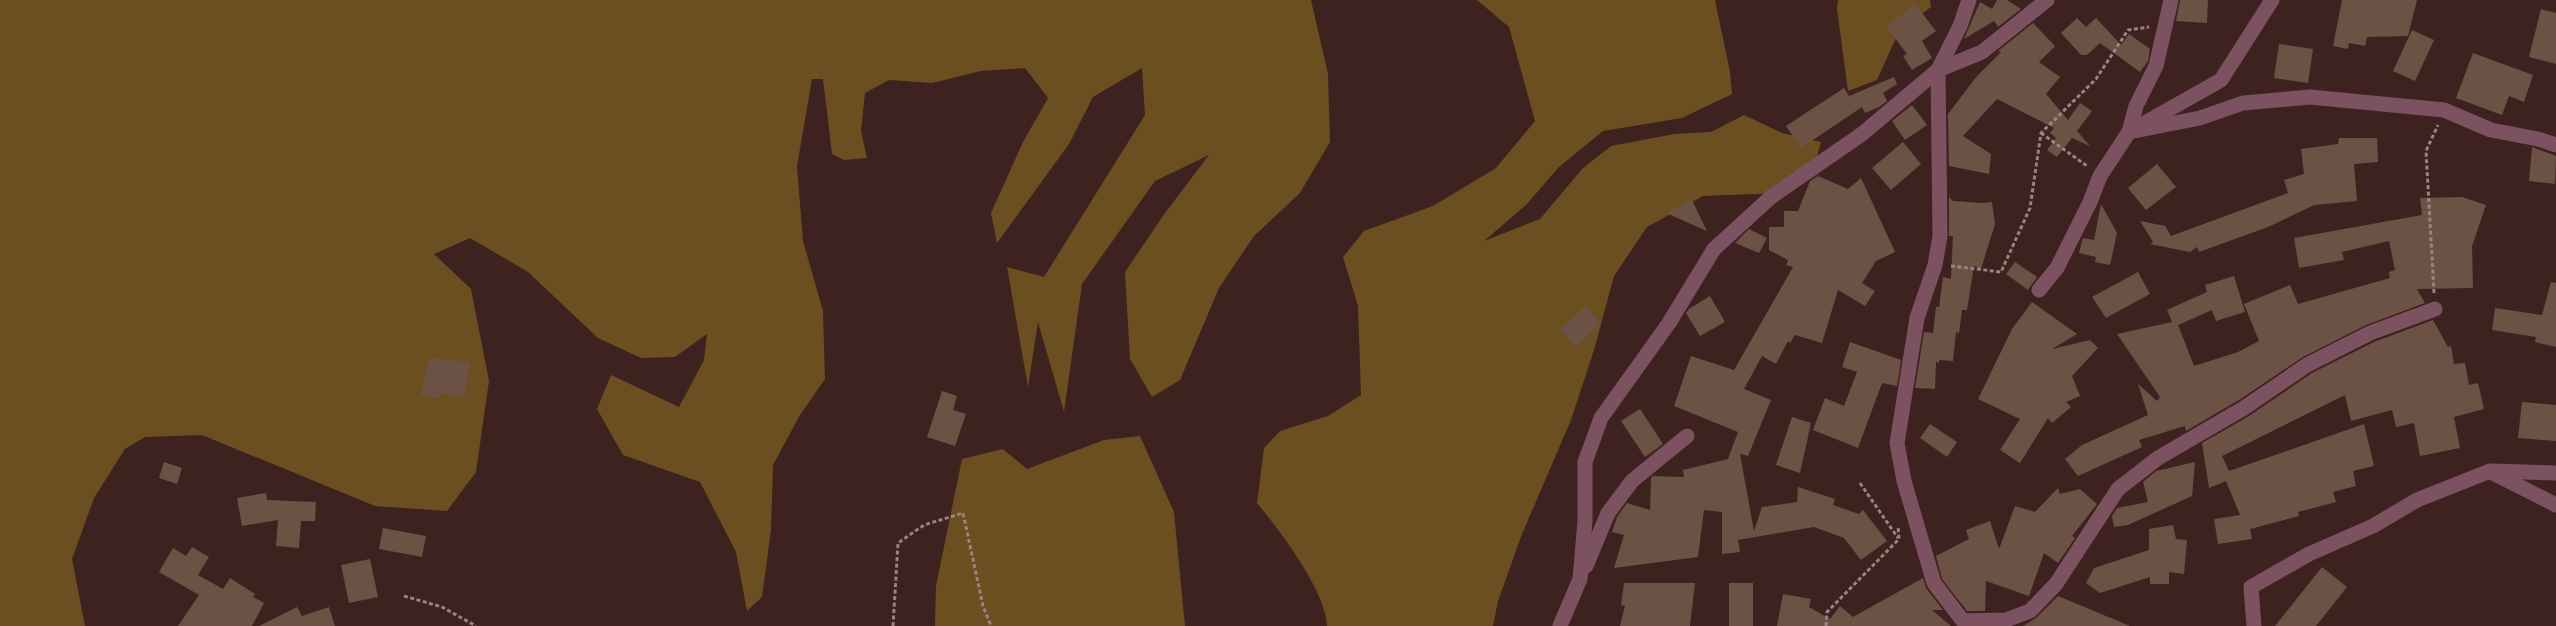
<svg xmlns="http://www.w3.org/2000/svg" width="2556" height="626" font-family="'Roboto Serif',serif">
<rect width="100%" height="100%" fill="#3d2220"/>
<g fill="#6b4f21">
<path d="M0 0H1311L1328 74 1330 142 1300 193 1254 236 1219 288 1180 380 1152 397 1130 359 1125 272 1165 213 1209 155 1155 181 1082 284 1064 412 1038 322 1028 387 1007 267 1044 277 1145 115 1142 68 1093 97 1069 144 997 243 991 213 1023 142 1048 98 1025 68 981 71 932 83 889 80 865 93 861 131 867 158 844 160 832 154 823 79H812L797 166 803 241 823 311 825 379 800 415 773 465 771 530 762 597 747 611 736 552 700 482 623 455 597 409 611 375 679 407 704 360 707 334 675 357 641 358 598 338 528 272 470 238 434 254 471 289 489 381 476 472 447 511 375 506 202 435 145 437 125 449 94 498 72 559 85 626H0Z"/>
<path d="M1477 0H1715L1730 72 1732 94 1682 118 1603 131 1559 167 1526 205 1484 241 1540 219 1582 169 1611 146 1674 134 1711 132 1744 115 1782 133 1821 142 1816 160 1779 193 1703 196 1647 227 1614 276 1594 350 1571 420 1522 534 1498 601 1493 626H1327C1326 591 1280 531 1257 503L1264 448 1280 431 1328 416 1361 395 1358 306 1343 257 1364 231 1433 206 1496 168 1535 121 1509 27Z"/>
<path d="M1838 0H1930L1931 7 1899 31 1877 80 1848 91 1837 9Z"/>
<path d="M1140 436 1174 512 1185 626H935L936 586 962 459 1003 449 1027 469 1104 440Z"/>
</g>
<g fill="#6c5244">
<path d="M1997 0H2007L2021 9 1998 27 1994 21 1964 39 1980 2 1992 9Z"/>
<path d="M2180 0H2208L2207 23 2176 21Z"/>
<path d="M2342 0H2417L2408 36 2367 37 2365 46 2349 43 2348 49 2333 46Z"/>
<path d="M1915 4 1936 31 1922 41 1932 58 1912 70 1903 56 1907 54 1886 26Z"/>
<path d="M2541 9 2556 13V64L2529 57Z"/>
<path d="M2077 18 2086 27 2096 18 2121 45 2129 34 2150 49 2148 61 2140 72 2100 43 2087 55H2081L2061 33Z"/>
<path d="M2033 23 2055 46 2039 62 2060 77 2046 94 2068 120 2080 103 2092 111 2077 131 2090 146 2072 138 2057 157 2047 150 2056 138 2050 133 2054 128 1997 99 1963 136 1991 154 1989 174 1949 166 1948 114 1977 76 2001 52 1998 51Z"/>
<path d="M2412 30 2434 40 2415 81 2393 71Z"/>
<path d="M2279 44 2313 49 2308 83 2274 78Z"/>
<path d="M2473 53 2533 75 2524 102 2509 96 2502 115 2456 98Z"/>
<path d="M1894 77 1897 84 1883 93 1887 101 1879 107 1865 113 1862 107 1801 148 1786 126 1844 88 1849 96Z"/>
<path d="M1912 105 1927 125 1905 140 1892 121Z"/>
<path d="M2339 138H2377L2378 162 2354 164 2357 201 2314 205 2268 227 2199 252 2197 247 2190 252 2150 244 2153 242 2140 221 2165 226 2171 236 2288 193 2284 180 2304 174 2301 149 2338 144Z"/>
<path d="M1903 142 1921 164 1891 190 1872 168Z"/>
<path d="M2532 147 2556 156 2555 184 2529 181Z"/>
<path d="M2157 164 2176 187 2146 210 2128 188Z"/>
<path d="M1818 176 1848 189 1861 178 1895 252 1876 261 1862 283 1875 291 1865 306 1838 290 1822 343 1795 335 1790 343 1788 341 1776 364 1762 356 1744 389 1771 400 1748 456 1740 454 1754 531 1762 507 1797 502 1798 487 1835 499 1833 505 1859 514 1863 510 1887 541 1861 560 1844 538 1814 527 1738 540 1740 552 1722 554V512L1704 510 1698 557 1614 568 1624 535 1612 532 1617 517 1627 503 1650 510 1651 478 1653 476 1684 477 1683 470 1728 459 1738 432 1674 406 1691 356 1734 370 1793 267 1786 265 1788 260 1769 250V227H1784V211H1798L1810 181Z"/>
<path d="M1949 197 1953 201 1983 203 1992 202 1995 224 1981 269 1974 266 1967 310H1962L1959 333 1956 332 1953 361 1939 360V363L1936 362 1935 389 1915 388 1924 332 1933 333 1936 307H1939L1943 277 1951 279 1953 236H1949Z"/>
<path d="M2462 197 2486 205 2472 246 2473 288 2417 289 2425 303 2366 325 2303 357 2239 400 2186 431 2185 426 2139 440 2142 447 2078 476 2065 459 2082 445 2148 415 2138 384 2157 401 2160 397 2117 334 2172 322 2167 310 2207 292 2205 285 2234 276 2245 312 2216 321 2212 310 2178 325 2194 366 2238 352 2259 341 2244 304 2290 285 2298 304 2390 278 2389 272 2395 270 2389 241 2342 252 2344 260 2299 268 2294 238 2422 215 2420 198Z"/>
<path d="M1692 200 1707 231 1666 213Z"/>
<path d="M2101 204 2117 233 2110 265 2095 262 2096 257 2079 253 2083 238 2094 240Z"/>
<path d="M1749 229 1767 238 1759 253 1735 243Z"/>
<path d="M2015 262 2037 277 2028 290 2006 274Z"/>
<path d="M2138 272 2150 294 2106 318 2092 297Z"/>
<path d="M2551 282 2556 283V347L2535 342 2536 337 2492 330 2495 308 2542 315Z"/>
<path d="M1710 296 1725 322 1700 336 1686 313 1689 309Z"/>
<path d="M2032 302 2077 334 2052 349 2090 340 2098 348 2072 376 2080 396 2066 402 2071 407 2052 423 2048 418 2020 463 2000 450 2020 419 1978 399 2012 329Z"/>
<path d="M1586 306 1601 324 1575 347 1560 329Z"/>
<path d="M2433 320 2448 347 2451 346 2454 364 2465 363 2469 385 2478 383 2484 409 2454 417 2460 448 2420 456 2414 423 2396 427 2392 410 2351 421 2345 395 2222 456 2229 471 2364 424 2374 466 2353 471 2356 486 2333 492 2336 502 2298 512 2299 516 2250 529 2252 539 2218 544 2214 519 2240 515 2226 481 2209 488 2202 443 2249 416 2312 373 2374 342Z"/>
<path d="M1850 342 1901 360 1897 386 1882 383 1858 448 1813 430 1825 398 1844 406 1857 372 1842 367Z"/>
<path d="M429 358 470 362 464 398 440 394 439 399 421 395Z"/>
<path d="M942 391 957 396 953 410 966 414 955 446 927 437Z"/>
<path d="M2522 402 2556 405V441L2518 438Z"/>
<path d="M1640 409 1663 444 1645 457 1621 421Z"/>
<path d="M1792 417 1811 423 1800 473 1776 465Z"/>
<path d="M1930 424 1957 442 1947 457 1920 438Z"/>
<path d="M164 462 182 468 177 484 159 478Z"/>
<path d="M2195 462 2192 496 2128 525 2114 527 2112 516 2117 508 2148 502 2143 482 2156 471Z"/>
<path d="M2058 488 2060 494 2080 489 2097 504 2072 536 2075 538 2058 563 2044 553 2029 596 1986 581 1985 611H1967L1942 579 1936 556 1969 539 1966 530 1990 521 1999 549 2015 506 2035 512Z"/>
<path d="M266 493 267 500 316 502 315 521H301L299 548 276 546 278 520 242 526 237 498Z"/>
<path d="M2173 525 2176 539 2187 540 2184 574 2169 572V584H2150V577L2100 593 2086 583 2094 568 2149 550V529Z"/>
<path d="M383 528 426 536 422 557 379 549Z"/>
<path d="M192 547 209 557 198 575 223 589 230 578 255 594 253 597 264 603 252 626H178L199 595 159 572 173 548 186 556Z"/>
<path d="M370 559 378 597 349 603 341 565Z"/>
<path d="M2322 567 2347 587 2316 626H2275Z"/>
<path d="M1923 578 1926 588 1943 610H1932L1951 626H1777L1783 594 1811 599 1809 607 1830 619 1840 606 1853 617Z"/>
<path d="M1624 583H1695L1690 626H1620L1625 606 1621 605Z"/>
<rect x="1729" y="583" width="24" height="43"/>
<path d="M2058 596 2130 626H2023L2036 618Z"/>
<path d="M297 607 302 616 329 607 335 626H259Z"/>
</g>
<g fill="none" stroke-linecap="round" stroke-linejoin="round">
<g stroke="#9a8381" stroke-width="3" stroke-dasharray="4 2.5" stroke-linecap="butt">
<path d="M2041 133 2087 166"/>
<path d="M1951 266 2001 272 2030 208 2041 133 2096 79 2128 30 2149 27"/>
<path d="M2434 293 2426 151 2438 125"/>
<path d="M1860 483 1898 538"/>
<path d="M404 596 442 607 476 626"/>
<path d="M893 626 898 543 924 525 963 513 983 606 991 626"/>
<path d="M1826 626 1827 612 1899 539 1898 526"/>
</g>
<g stroke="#7c5260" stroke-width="15">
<path d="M2047 0 1982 52 1938 70 1940 236 1935 265 1917 318 1897 443 1904 481 1934 583 1963 621 2006 620 2030 611 2056 584 2118 489 2158 458 2244 408 2307 365 2370 333 2435 309"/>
<path d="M2171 0 2156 66 2136 106 2129 132 2200 118 2243 103 2310 97 2444 110 2491 130 2538 139 2556 145"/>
<path d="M2039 290 2057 268 2090 202 2100 176 2129 132 2221 80 2272 0"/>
<path d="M2493 473 2556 505"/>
<path d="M1586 566 1608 513 1632 481 1687 436"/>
<path d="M1560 626 1580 579 1585 521V462L1601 418 1669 323 1714 249 1771 197 1862 134 1938 70 1960 26 1969 0"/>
<path d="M2254 626 2251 587 2309 554 2373 526 2417 500 2490 471 2556 473"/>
</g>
</g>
</svg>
